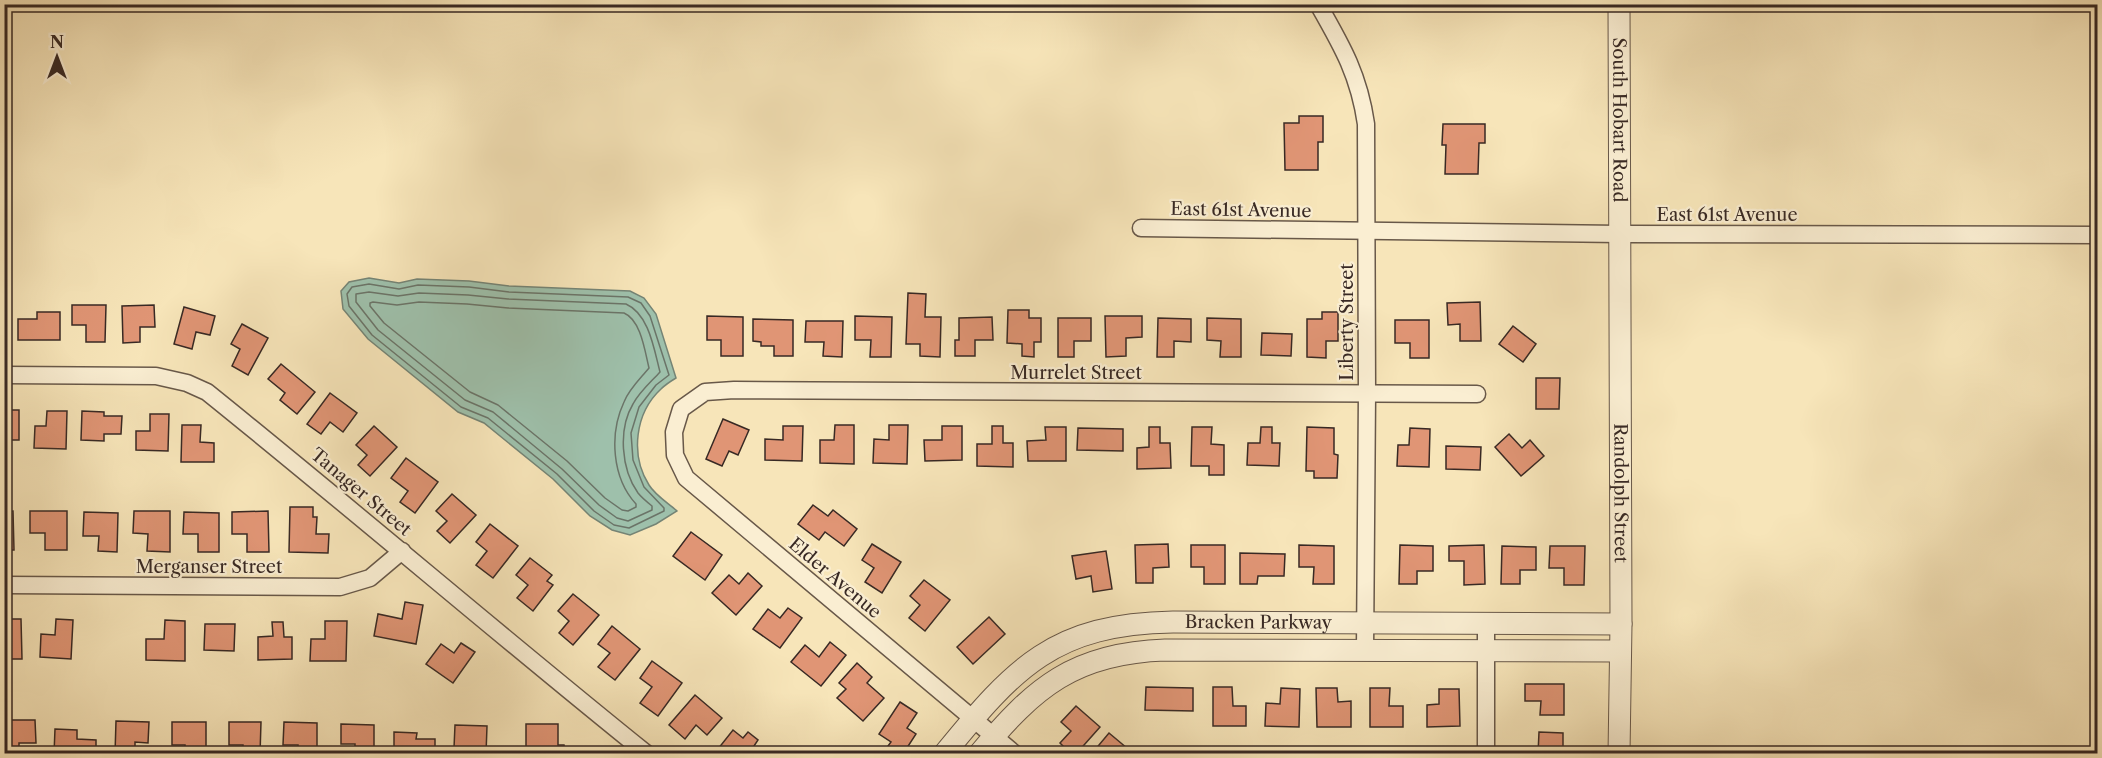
<svg xmlns="http://www.w3.org/2000/svg" width="2102" height="758" font-family="'Libre Caslon Text',serif">
<rect width="100%" height="100%" fill="#f7e5b9"/>
<filter id="stains"><feTurbulence type="fractalNoise" baseFrequency=".00333" numOctaves="4"/><feColorMatrix values="0 0 0 0 .2 0 0 0 0 .09 0 0 0 0 .02 0 0 0 .5 -.17"/></filter>
<radialGradient id="worn" r=".72"><stop offset=".6" stop-color="#630" stop-opacity="0"/><stop offset="1" stop-color="#630" stop-opacity=".3"/></radialGradient>
<path fill="#9ec0ab" stroke="#758475" stroke-width="1.5" d="M369 278 399 283 417 279 469 281 509 286 630 291 644 298 656 314 676 378C671 381 665 385 661 389 635 413 630 455 649 485 655 495 668 503 677 511L656 524 630 535 612 530 590 516 553 479 484 423 458 412 368 339 343 309 341 291 349 282Z"/>
<g fill="none" stroke-linecap="round" stroke-linejoin="round">
<g stroke="#6b7468" stroke-width="1.5">
<path d="M369 284 399 289 418 285 469 287 509 292 628 297 641 303 650 316 669 375 656 385 639 407 631 433 633 460 644 487 664 508V511L629 528 614 525 594 511 557 474 488 418 461 407 372 335 349 306 347 294 352 287Z"/>
<path d="M369 292 398 296 419 293 468 295 508 299 626 304C649 314 654 349 660 372 651 382 640 391 633 404 618 429 621 469 638 493 642 498 647 502 652 506V510L628 521 617 518 599 505 562 469 493 412 465 400 378 330 356 302V294Z"/>
<path d="M373 302 397 305 419 302 467 304 508 308 624 313C641 320 645 352 649 368 641 378 629 389 624 402 609 434 612 478 636 504V507L628 511 622 510 605 498 567 461 498 405 470 392 384 323 370 306V303Z"/>
</g>
</g>
<g fill="#e09575" stroke="#382924" stroke-width="1.5">
<path d="M1299 116H1323V142H1318V170H1285L1284 123H1299Z"/>
<path d="M1443 124H1485V143H1479L1478 174H1445L1446 145H1442Z"/>
<path d="M908 293 926 294 925 317H941L940 357 920 356V344H906Z"/>
<path d="M1480 302 1481 341H1460V324L1448 325 1447 303Z"/>
<path d="M72 305H106L105 342H86V325H72Z"/>
<path d="M154 305 155 327H140V342L123 343 122 306Z"/>
<path d="M184 307 215 316 210 335 196 332 192 349 174 344Z"/>
<path d="M1008 310H1029V318H1041V342H1034V357L1022 356V344L1007 343Z"/>
<rect x="4" y="312" width="6" height="28"/>
<path d="M37 312H60V340H18V319H37Z"/>
<path d="M1322 312H1338V341H1326V358L1307 357V319H1322Z"/>
<path d="M707 316 743 317V356H721V340H707Z"/>
<path d="M855 316 892 317 891 357H870L871 340H855Z"/>
<path d="M1105 316H1142V337L1126 338V356L1106 357Z"/>
<path d="M992 317 993 340H975V356H955V340H959V318Z"/>
<path d="M1058 318H1091V341H1074V357H1058Z"/>
<path d="M1158 318 1191 319V342L1174 341V357H1157Z"/>
<path d="M1207 318 1241 319V357H1220L1221 341 1207 340Z"/>
<path d="M753 319 793 320V356H774V346H761V342L753 341Z"/>
<path d="M1395 320H1429V358H1410V343H1395Z"/>
<path d="M806 321H843L842 357 823 356 824 342H805Z"/>
<path d="M242 324 268 338 248 375 232 366 240 349 231 344Z"/>
<path d="M1513 326 1536 344 1523 362 1499 344Z"/>
<path d="M1262 333 1292 334 1291 356 1261 355Z"/>
<path d="M281 364 315 392 297 414 280 400 285 393 268 379Z"/>
<path d="M1536 378H1560L1559 409H1536Z"/>
<path d="M330 393 357 413 343 432 330 422 321 434 307 424Z"/>
<rect x="4" y="410" width="15" height="30"/>
<path d="M47 411H67L66 449 34 448 35 426H46Z"/>
<path d="M82 411 104 412V416H122L121 434H104V441L81 440Z"/>
<path d="M150 414H169L168 451 136 450V431H150Z"/>
<path d="M723 419 749 430 738 455 729 451 722 466 706 459Z"/>
<path d="M182 425H201L200 442 214 443V462H181Z"/>
<path d="M835 425H854V464L820 463V440H834Z"/>
<path d="M889 425H908L907 464 873 463 874 439 889 440Z"/>
<path d="M374 426 397 447 370 476 358 465 367 455 356 445Z"/>
<path d="M783 426H803L802 461 765 460V439L783 440Z"/>
<path d="M942 426H962V460L925 461 924 440H942Z"/>
<path d="M992 426H1003V443H1013V467L977 466V444H992Z"/>
<path d="M1045 427H1066V461H1028L1027 441 1046 440Z"/>
<path d="M1149 427H1160V443H1170L1171 468 1137 469V448L1149 447Z"/>
<path d="M1192 427H1212L1211 444 1224 445V475H1209V466H1191Z"/>
<path d="M1261 427H1272V443H1280L1279 466 1247 465 1248 443H1260Z"/>
<path d="M1307 427 1334 428V454L1338 455 1337 478H1314V471H1306Z"/>
<path d="M1078 428 1123 429V451L1077 450Z"/>
<path d="M1410 428 1430 429 1429 467 1397 466 1398 445H1409Z"/>
<path d="M1509 434 1522 448 1530 440 1544 456 1521 476 1495 447Z"/>
<path d="M1446 446 1481 447 1480 470 1446 469Z"/>
<path d="M406 458 438 482 415 513 400 502 408 491 391 478Z"/>
<path d="M452 494 476 515 450 543 437 531 447 521 436 511Z"/>
<path d="M813 505 828 516 833 510 857 529 844 546 825 532 819 540 798 524Z"/>
<path d="M290 507H313V517H317L316 534H329L328 553 289 552Z"/>
<path d="M13 511 14 550H4V512Z"/>
<path d="M30 511H67V550H45V533H30Z"/>
<path d="M134 511H170V552L147 551 148 534 133 533Z"/>
<path d="M268 511 269 552H247V534H232V512Z"/>
<path d="M84 512 118 513 117 552 98 551 99 536H83Z"/>
<path d="M184 512 219 513V552H198V534H183Z"/>
<path d="M490 524 518 546 493 578 476 565 487 551 476 542Z"/>
<path d="M691 532 722 555 705 580 673 556Z"/>
<path d="M872 544 901 562 882 593 865 582 874 568 862 560Z"/>
<path d="M1168 544 1169 567 1153 568V583H1136L1135 545Z"/>
<path d="M1191 545H1225V584H1204V567H1191Z"/>
<path d="M1299 545 1334 546V584H1313L1314 567H1299Z"/>
<path d="M1400 545 1433 546V571H1417V584H1399Z"/>
<path d="M1484 545 1485 584 1464 585V561H1449V546Z"/>
<path d="M1502 546 1536 547V570H1520V584H1501Z"/>
<path d="M1550 546H1585L1584 585H1564V568H1549Z"/>
<path d="M1106 551 1112 589 1093 592 1091 576 1076 579 1072 556Z"/>
<path d="M1240 553 1285 554 1284 576H1258L1257 584H1240Z"/>
<path d="M530 558 552 575 547 581 553 585 533 611 517 598 528 585 516 575Z"/>
<path d="M748 573 762 586 736 615 712 593 729 575 739 584Z"/>
<path d="M924 580 950 600 925 631 909 618 920 605 910 596Z"/>
<path d="M573 594 599 615 573 645 559 633 569 621 558 611Z"/>
<path d="M405 602 423 605 416 644 374 636 378 614 402 619Z"/>
<path d="M788 608 802 618 780 648 753 629 768 609 780 618Z"/>
<path d="M989 617 1005 634 973 664 957 647Z"/>
<path d="M4 619H21L22 659H4Z"/>
<path d="M56 619 73 620 71 659 40 657 41 634 55 635Z"/>
<path d="M165 620 185 621V661L146 660V639H164Z"/>
<path d="M325 621H347L346 661H310L311 639H325Z"/>
<path d="M272 622H283L284 637H292V659L258 660V637L273 636Z"/>
<path d="M205 624H235L234 651 204 650Z"/>
<path d="M612 626 640 649 615 680 598 667 610 653 598 644Z"/>
<path d="M830 642 846 655 821 686 791 662 805 645 819 657Z"/>
<path d="M461 643 475 652 453 683 426 664 441 644 454 653Z"/>
<path d="M652 661 682 683 658 716 640 703 652 687 640 678Z"/>
<path d="M857 663 872 677 867 683 884 698 863 721 837 698 846 689 839 683Z"/>
<path d="M1525 684H1564V715H1540L1541 701H1525Z"/>
<path d="M1146 687 1193 688V711L1145 710Z"/>
<path d="M1213 687H1232L1233 706H1246V726H1213Z"/>
<path d="M1281 688 1300 689 1299 727 1265 726 1266 703 1280 704Z"/>
<path d="M1316 688H1337L1338 702 1351 701V727H1317Z"/>
<path d="M1370 688H1390L1389 706H1403V727H1370Z"/>
<path d="M1439 689H1459L1460 726 1427 727V705L1439 704Z"/>
<path d="M695 695 722 718 707 735 696 725 685 739 669 725Z"/>
<path d="M900 702 917 713 907 728 916 734 903 754H891L885 750 891 742 879 734Z"/>
<path d="M1076 706 1100 727 1076 754H1071L1060 743 1071 731 1061 722Z"/>
<path d="M4 720H35L36 743H19V754H4Z"/>
<path d="M116 721 149 722 148 743 135 742V754H115Z"/>
<path d="M172 722H206V754H185V745H172Z"/>
<path d="M229 722H261L260 754H243V745H229Z"/>
<path d="M284 722 317 723V754H298V745H283Z"/>
<path d="M341 724 374 725V754H355V744H341Z"/>
<path d="M526 724H558V745H564L565 754H539V747H526Z"/>
<path d="M455 725 487 726 486 754H468V748H454Z"/>
<path d="M55 729 77 730V739L96 740V754H54Z"/>
<path d="M733 730 743 738 748 732 758 740 754 746 762 754H714Z"/>
<path d="M394 732 417 733 416 739H435V754H394Z"/>
<path d="M1539 732 1563 733V754H1538Z"/>
<path d="M1109 733 1134 754H1097L1094 751Z"/>
</g>
<g fill="none" stroke-linecap="round" stroke-linejoin="round">
<defs>
<g id="minor">
<path d="M1318 4C1342 46 1359 75 1366 124L1367 394 1365 650"/>
<path d="M1141 228 1620 234 2098 235"/>
<path d="M4 375 156 376 187 383 207 392C355 511 499 635 647 754"/>
<path d="M4 585 340 587 370 578 402 551"/>
<path d="M1015 754 686 478 675 455 674 432 681 409 705 392 734 390 1477 394"/>
<path d="M1486 754V623"/>
</g>
<g id="tertiary">
<path id="s1" d="M1619 4 1621 624 1619 754"/>
<path id="s2" d="M944 754C1015 667 1054 624 1173 622L1621 624"/>
<path d="M979 754C1034 687 1075 653 1165 650L1620 651"/>
</g>
</defs>
<use href="#minor" stroke="#685849" stroke-width="19"/>
<use href="#tertiary" stroke="#685849" stroke-width="23"/>
<use href="#minor" stroke="#faeed2" stroke-width="16"/>
<use href="#tertiary" stroke="#faeed2" stroke-width="21"/>
</g>
<g text-anchor="middle" dominant-baseline="central" stroke-width="4.5" stroke-linejoin="round" paint-order="stroke">
<g font-size="18" fill="#382924" stroke="#faeed2">
<text stroke="none"><textPath href="#s1" startOffset="116">South Hobart Road</textPath></text>
<text transform="translate(1241 210) rotate(1)">East 61st Avenue</text>
<text x="1727" y="215">East 61st Avenue</text>
<text transform="translate(1347 322) rotate(-90)">Liberty Street</text>
<text x="1076" y="373">Murrelet Street</text>
<text transform="translate(361 492) rotate(40)">Tanager Street</text>
<text stroke="none"><textPath href="#s1" startOffset="489">Randolph Street</textPath></text>
<text x="209" y="567">Merganser Street</text>
<text transform="translate(835 578) rotate(40)">Elder Avenue</text>
<text stroke="none"><textPath href="#s2" startOffset="362">Bracken Parkway</textPath></text>
</g>
</g>
<rect width="2102" height="758" fill="none" stroke="#f7e5b9" stroke-width="24"/>
<rect x="6" y="6" width="2090" height="746" fill="none" stroke="#382924" stroke-width="3"/>
<rect x="12" y="12" width="2078" height="734" fill="none" stroke="#382924" stroke-width="1.5"/>
<g transform="translate(57 57)" stroke="#faeed2" stroke-width="4.5" paint-order="stroke">
<path d="M0-4.5L10 22L0 15L-10 22Z" fill="#382924"/>
<text y="-9" font-size="16" font-weight="bold" text-anchor="middle" fill="#382924">N</text>
</g>
<rect width="100%" height="100%" filter="url(#stains)"/>
<rect width="100%" height="100%" fill="url(#worn)"/>
</svg>
